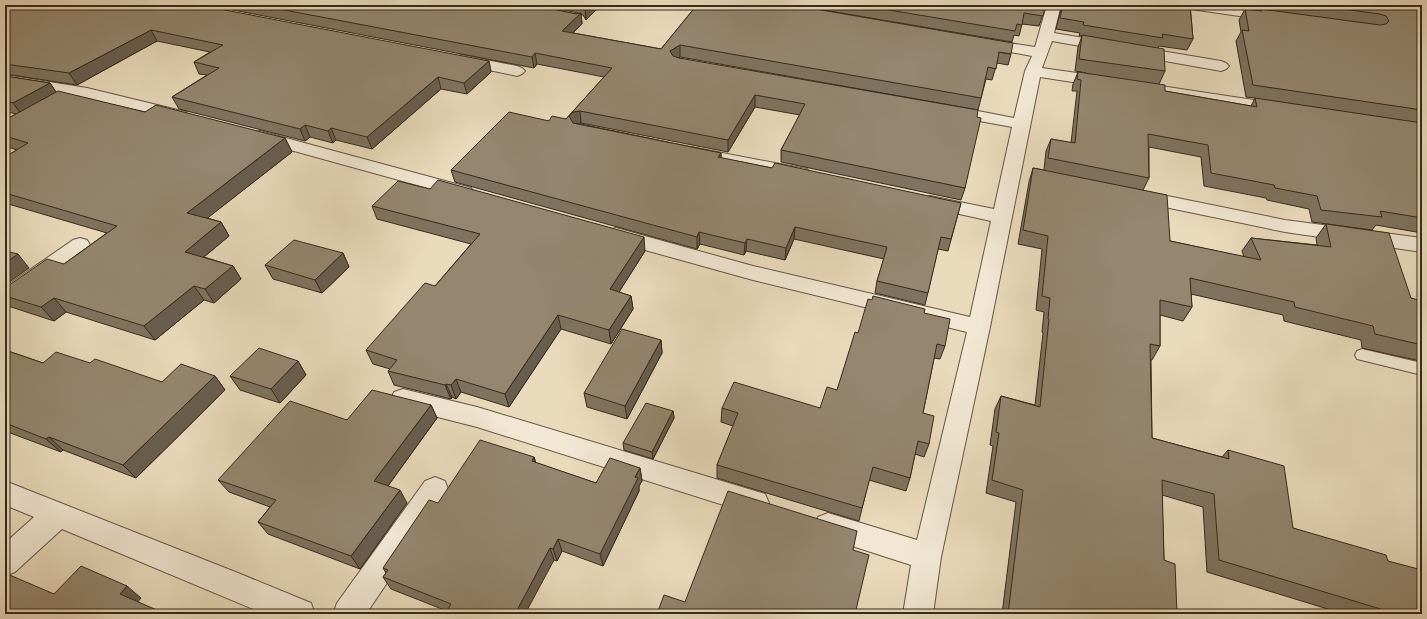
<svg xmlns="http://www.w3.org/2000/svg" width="1427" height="619" font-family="Alegreya,serif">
<rect width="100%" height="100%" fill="#e9dabb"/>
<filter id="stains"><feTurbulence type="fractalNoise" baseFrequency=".005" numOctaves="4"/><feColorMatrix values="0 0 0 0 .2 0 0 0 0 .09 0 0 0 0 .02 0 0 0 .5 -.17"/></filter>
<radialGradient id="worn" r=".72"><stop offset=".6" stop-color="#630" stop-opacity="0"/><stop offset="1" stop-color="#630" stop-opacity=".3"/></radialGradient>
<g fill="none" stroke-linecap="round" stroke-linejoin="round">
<defs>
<path id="service" d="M1362 349 1422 363V375L1357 359 1355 355 1357 351Z"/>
<g id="minor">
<path d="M1047 5H1061L1054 33 1221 61 1226 63 1229 66 1226 69 1221 71 1052 41 1042 68 1105 77 1111 79 1113 82 1111 85 1105 87 1040 77 990 327 941 557 933 614H903L911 565 818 535 814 526 818 517 828 513 917 540 967 332 753 280 609 240 606 235 609 230 616 228 753 266 970 317 991 221 923 206 920 202 923 198 930 196 994 209 1012 127 947 115 941 114 939 110 941 106 947 105 1014 118 1025 71 1032 56 983 47 978 46 976 43 978 40 983 39 1035 47Z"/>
<path d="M1184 5H1219L1273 13 1278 14 1280 17 1278 20 1273 21 1191 9 1186 8Z"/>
<path d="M461 55 517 66 522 68 525 71 522 74 517 76 456 63 453 60 456 57Z"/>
<path d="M5 75 87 88 186 112 188 116 186 120 180 121 87 98 5 85Z"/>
<path d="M1141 83 1281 104 1287 105 1289 109 1287 113 1281 114 1135 91 1133 88 1135 85Z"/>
<path d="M260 131 471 188 473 192 471 196 464 198 254 140 251 136 254 132Z"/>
<path d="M691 147 801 168 807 169 810 173 807 177 801 178 685 156 682 152 685 148Z"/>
<path d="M1138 190 1285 220 1422 238V252L1285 232 1131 200 1129 196 1131 192Z"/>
<path d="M80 238 87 240 90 245 87 250 13 303 5 306V287L73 240Z"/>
<path d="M403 389 477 407 755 491 765 494 769 503 765 512 755 515 477 427 394 406 391 399 394 392Z"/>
<path d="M435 477 445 481 448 489 445 497 366 614H333L337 603 425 481Z"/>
<path d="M5 481 238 573 311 603 315 614H265L62 529 15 572 5 576V543L34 517 5 505Z"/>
</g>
</defs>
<use href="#service" stroke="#645644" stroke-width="2"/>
<use href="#minor" stroke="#645644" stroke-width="2"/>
<use href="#service" fill="#f1e7d3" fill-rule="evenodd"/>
<use href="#minor" fill="#f1e7d3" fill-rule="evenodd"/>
</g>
<g fill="#7f735f" stroke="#372a1c">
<path d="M5 5 489 61 491 72 467 94 441 89 372 149 336 140 333 143 310 137 305 141 179 109 172 97 207 75 199 74 194 62 210 52 157 41 77 85 5 74Z"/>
<path d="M207 5H534L576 14 578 13 539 5H601L586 20 583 15 581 14 582 24 573 33 661 49 697 5 1011 54 1008 65 997 63 992 80 986 79 978 110 680 57 678 58 977 117 965 188 961 200 781 162V150L800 115 755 107 728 152 581 123H576L721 153V158L772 168 961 203 948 251 938 249 925 305 875 293 877 281 884 259 794 239 785 260 746 251 744 255 700 244 697 249 455 182 451 170 549 121 566 119 604 77 537 64 534 68Z"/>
<path d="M794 5H1046L1039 26 1022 24 1019 36 1014 35 1012 42Z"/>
<path d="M1062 5H1190L1193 39 1187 50 1159 46 1158 48 1165 71 1159 84 1165 91 1251 106 1255 98 1246 97 1236 41 1241 32 1239 20 1245 9 1260 11 1261 9 1253 8 1252 5H1422V233L1376 225 1372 230 1312 222 1309 209 1267 200 1266 198 1204 186 1201 157 1149 147V178L1143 190 1170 241 1244 257 1242 251 1251 238 1317 245 1316 238 1326 224 1411 298 1422 311V359L1420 361 1362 348 1361 340 1284 321 1283 315 1191 294 1192 307 1183 321 1160 315V346L1152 360H1151L1152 438 1222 457 1228 450 1293 528 1388 561 1422 614H1344L1207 572 1203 507 1162 495 1164 560 1177 614H1002L1016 502 986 493 993 446 990 445 995 409 1001 396 1035 405 1043 333 1042 332 1044 312 1036 310 1042 249 1018 244 1029 182 1033 168 1044 170 1046 151 1051 139 1071 143 1077 91H1072L1073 84 1078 72 1086 73 1075 71 1078 47 1082 36H1079L1080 33 1056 29Z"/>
<path d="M5 76 50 83 56 92 145 112 285 138 292 152 207 218 221 222 229 236 204 257 233 266 241 279 214 303 204 300 155 340 66 312 54 321 8 306 5 303V288L64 264 107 233 5 203V157L17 150 5 146V120L16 114 5 111Z"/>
<path d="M372 206 645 251 619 292 631 296 633 309 611 344 561 329 509 407 461 392 456 399 452 397 451 399 394 385 388 371 390 369 373 364 366 350 435 286 471 244 377 219Z"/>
<path d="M343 253 349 267 322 293 273 279 265 265Z"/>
<path d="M924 313 945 346 940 359 934 358 923 413 929 444 924 457 915 454 910 478 906 491 869 480 859 521 717 478V465L733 426 721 422 722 408H820L837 390 858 333Z"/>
<path d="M661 340 662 353 627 419 587 407 584 393Z"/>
<path d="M5 350 43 363H90L162 382 215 376 225 390 136 478 63 450 61 452 5 431Z"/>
<path d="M298 361 306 375 280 403 240 390 230 376Z"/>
<path d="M431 405 437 418 388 486 407 503 360 569 268 534 258 522 270 507 229 492 218 480 347 420Z"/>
<path d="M673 411 674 418 653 459 624 450 623 443Z"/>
<path d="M534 457 536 463 596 483 640 468 642 481 639 486V491L603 566 562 551 557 561 554 560 447 611 391 589 383 577 386 573 383 568Z"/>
</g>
<g fill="#685e4e" stroke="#372a1c">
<path d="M589 5H601L586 20 585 9Z"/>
<path d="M581 13 582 24 563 42 562 31Z"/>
<path d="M151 30 157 41 77 85 69 73Z"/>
<path d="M680 45V57L671 62 670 51Z"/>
<path d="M535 53 537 64 534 68 532 57Z"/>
<path d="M489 61 491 72 467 94 464 83Z"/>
<path d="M438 77 441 89 372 149 367 137Z"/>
<path d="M50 83 58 95 22 115 13 103Z"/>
<path d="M755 95V107L728 152V140Z"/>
<path d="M580 111 581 123 575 124 571 128 569 116 573 112Z"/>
<path d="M305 125 310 137 305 141 300 129Z"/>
<path d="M331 128 336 140 333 143 328 131Z"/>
<path d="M285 138 292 152 196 227 187 213Z"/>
<path d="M721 153V165L718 157Z"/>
<path d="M221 222 229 236 194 265 185 252Z"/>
<path d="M795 227 794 239 785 260 786 248Z"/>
<path d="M699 232 700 244 697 249V237Z"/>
<path d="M644 237 645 251 612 303 610 289Z"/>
<path d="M747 239 746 251 744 255 745 243Z"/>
<path d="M343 253 349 267 322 293 315 280Z"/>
<path d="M18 254 29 268 5 285V263Z"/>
<path d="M233 266 241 279 214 303 205 289Z"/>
<path d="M194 286 204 300 155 340 144 326Z"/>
<path d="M631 296 633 309 611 344 609 330Z"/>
<path d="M54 298 66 312 54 321 41 307Z"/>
<path d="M558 315 561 329 509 407 505 394Z"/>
<path d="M661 340 662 353 627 419 625 406Z"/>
<path d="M298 361 306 375 280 403 271 389Z"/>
<path d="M215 376 225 390 136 478 123 465Z"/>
<path d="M456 379 461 392 456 399 451 385Z"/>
<path d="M446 384 452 397 451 399 445 385Z"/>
<path d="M431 405 437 418 382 494 374 481Z"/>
<path d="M673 411 674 418 653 459 652 452Z"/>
<path d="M49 437 63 450 61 452 46 439Z"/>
<path d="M534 457 538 470 532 461Z"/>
<path d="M640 468 642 481 639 486V491L603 566 600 554 635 477Z"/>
<path d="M400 490 407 503 360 569 351 556Z"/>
<path d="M558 539 562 551 557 561 553 549Z"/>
<path d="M550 548 554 560 525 614H515Z"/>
<path d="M127 586 141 598 135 605 120 594Z"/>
</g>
<g fill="#94866f" stroke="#372a1c">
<path d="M5 5H199L489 61 464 83 438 77 367 137 331 128 328 131 305 125 300 129 172 97 219 68 194 62 223 45 151 30 69 73 5 64Z"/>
<path d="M258 5H534L576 14 581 13 562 31 661 49 697 5H792L1013 43 1011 54 999 52 996 69 988 67 981 98 680 45 670 51 673 56 679 58 978 110 977 117 981 118 965 188 781 150 805 104 755 95 728 140 580 111 573 112 569 116 573 123 721 153 718 157 772 168 775 163 961 203 951 239 941 237 928 293 877 281 887 247 795 227 786 248 747 239 745 243 699 232 697 237 451 170 509 112 549 121 552 116 566 119 612 68 535 53 532 57Z"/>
<path d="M583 5H589L585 9Z"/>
<path d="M859 5H1046L1043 16 1024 13 1022 25 1017 24 1015 31Z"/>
<path d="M1063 5H1190L1193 39 1162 34 1163 38 1083 25 1084 22 1060 18Z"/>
<path d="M1314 5H1422V110L1253 85 1242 30 1249 31 1245 9 1262 11 1261 9 1380 25 1386 24 1389 21 1386 16 1380 14Z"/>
<path d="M1082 35 1164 49 1165 71 1079 59Z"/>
<path d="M1078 72 1165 85V91L1257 107 1255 98 1422 123V218L1380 211 1382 217 1321 210 1317 196 1275 188 1274 185 1211 173 1208 145 1148 134 1149 178 1048 158 1051 139 1075 143 1081 80 1077 79Z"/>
<path d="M5 76 50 83 13 103 5 101Z"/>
<path d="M58 91 145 112 156 105 285 138 187 213 221 222 185 252 233 266 205 289 194 286 144 326 54 298 41 307 5 296V288L47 259 64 264 117 226 5 193V157L28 143 5 136V120Z"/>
<path d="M1033 168 1167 195 1170 241 1261 260 1251 238 1331 247 1326 224 1389 233 1411 298 1419 300 1422 311V345L1375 334 1373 326 1295 307 1294 302 1190 278 1192 307 1160 300V346L1150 344 1152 438 1229 459 1228 450 1284 466 1293 528 1386 555 1388 561 1422 570V614H1397L1219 560 1214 494 1162 480 1164 560 1175 564 1177 614H1008L1023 490 992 480 999 433 996 432 1001 396 1040 407 1049 319H1048L1050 298 1042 296 1048 236 1023 230Z"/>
<path d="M438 180 644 237 610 289 631 296 609 330 558 315 505 394 456 379 451 385 446 384 445 385 388 371 397 360 366 350 425 283 435 286 480 234 372 206 398 181 430 189Z"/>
<path d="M294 240 343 253 315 280 265 265Z"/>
<path d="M5 251 18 254 5 263Z"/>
<path d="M873 296 925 309 924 313 950 319 945 346 937 344 923 413 934 416 929 444 918 441 910 478 873 467 862 508 717 465 738 413 722 408 734 382 820 408 827 387 837 390 855 332 858 333 868 299 872 300Z"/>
<path d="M622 329 661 340 625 406 584 393Z"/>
<path d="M259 348 298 361 271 389 230 376Z"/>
<path d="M5 350 43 363 56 352 90 363 95 359 162 382 181 364 215 376 123 465 49 437 46 439 5 423Z"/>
<path d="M372 390 431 405 374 481 400 490 351 556 258 522 276 500 218 480 290 401 347 420Z"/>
<path d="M646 403 673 411 652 452 623 443Z"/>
<path d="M480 440 534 457 532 461 596 483 610 458 640 468 635 477 638 478 600 554 558 539 553 549 550 548 515 614H445L451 604 383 577 388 570 383 568 429 500 438 503Z"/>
<path d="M728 491 857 531 853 550 869 555 855 614H657L664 595 685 602Z"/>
<path d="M81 566 127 586 120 594 166 614H5V573L54 594Z"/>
</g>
<rect width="1427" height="619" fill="none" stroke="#e9dabb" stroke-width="20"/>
<rect x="6" y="6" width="1415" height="607" fill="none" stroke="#372a1c" stroke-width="2"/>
<rect x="10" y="10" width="1407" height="599" fill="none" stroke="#372a1c"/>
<rect width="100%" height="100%" filter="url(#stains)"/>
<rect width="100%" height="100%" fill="url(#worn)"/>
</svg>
